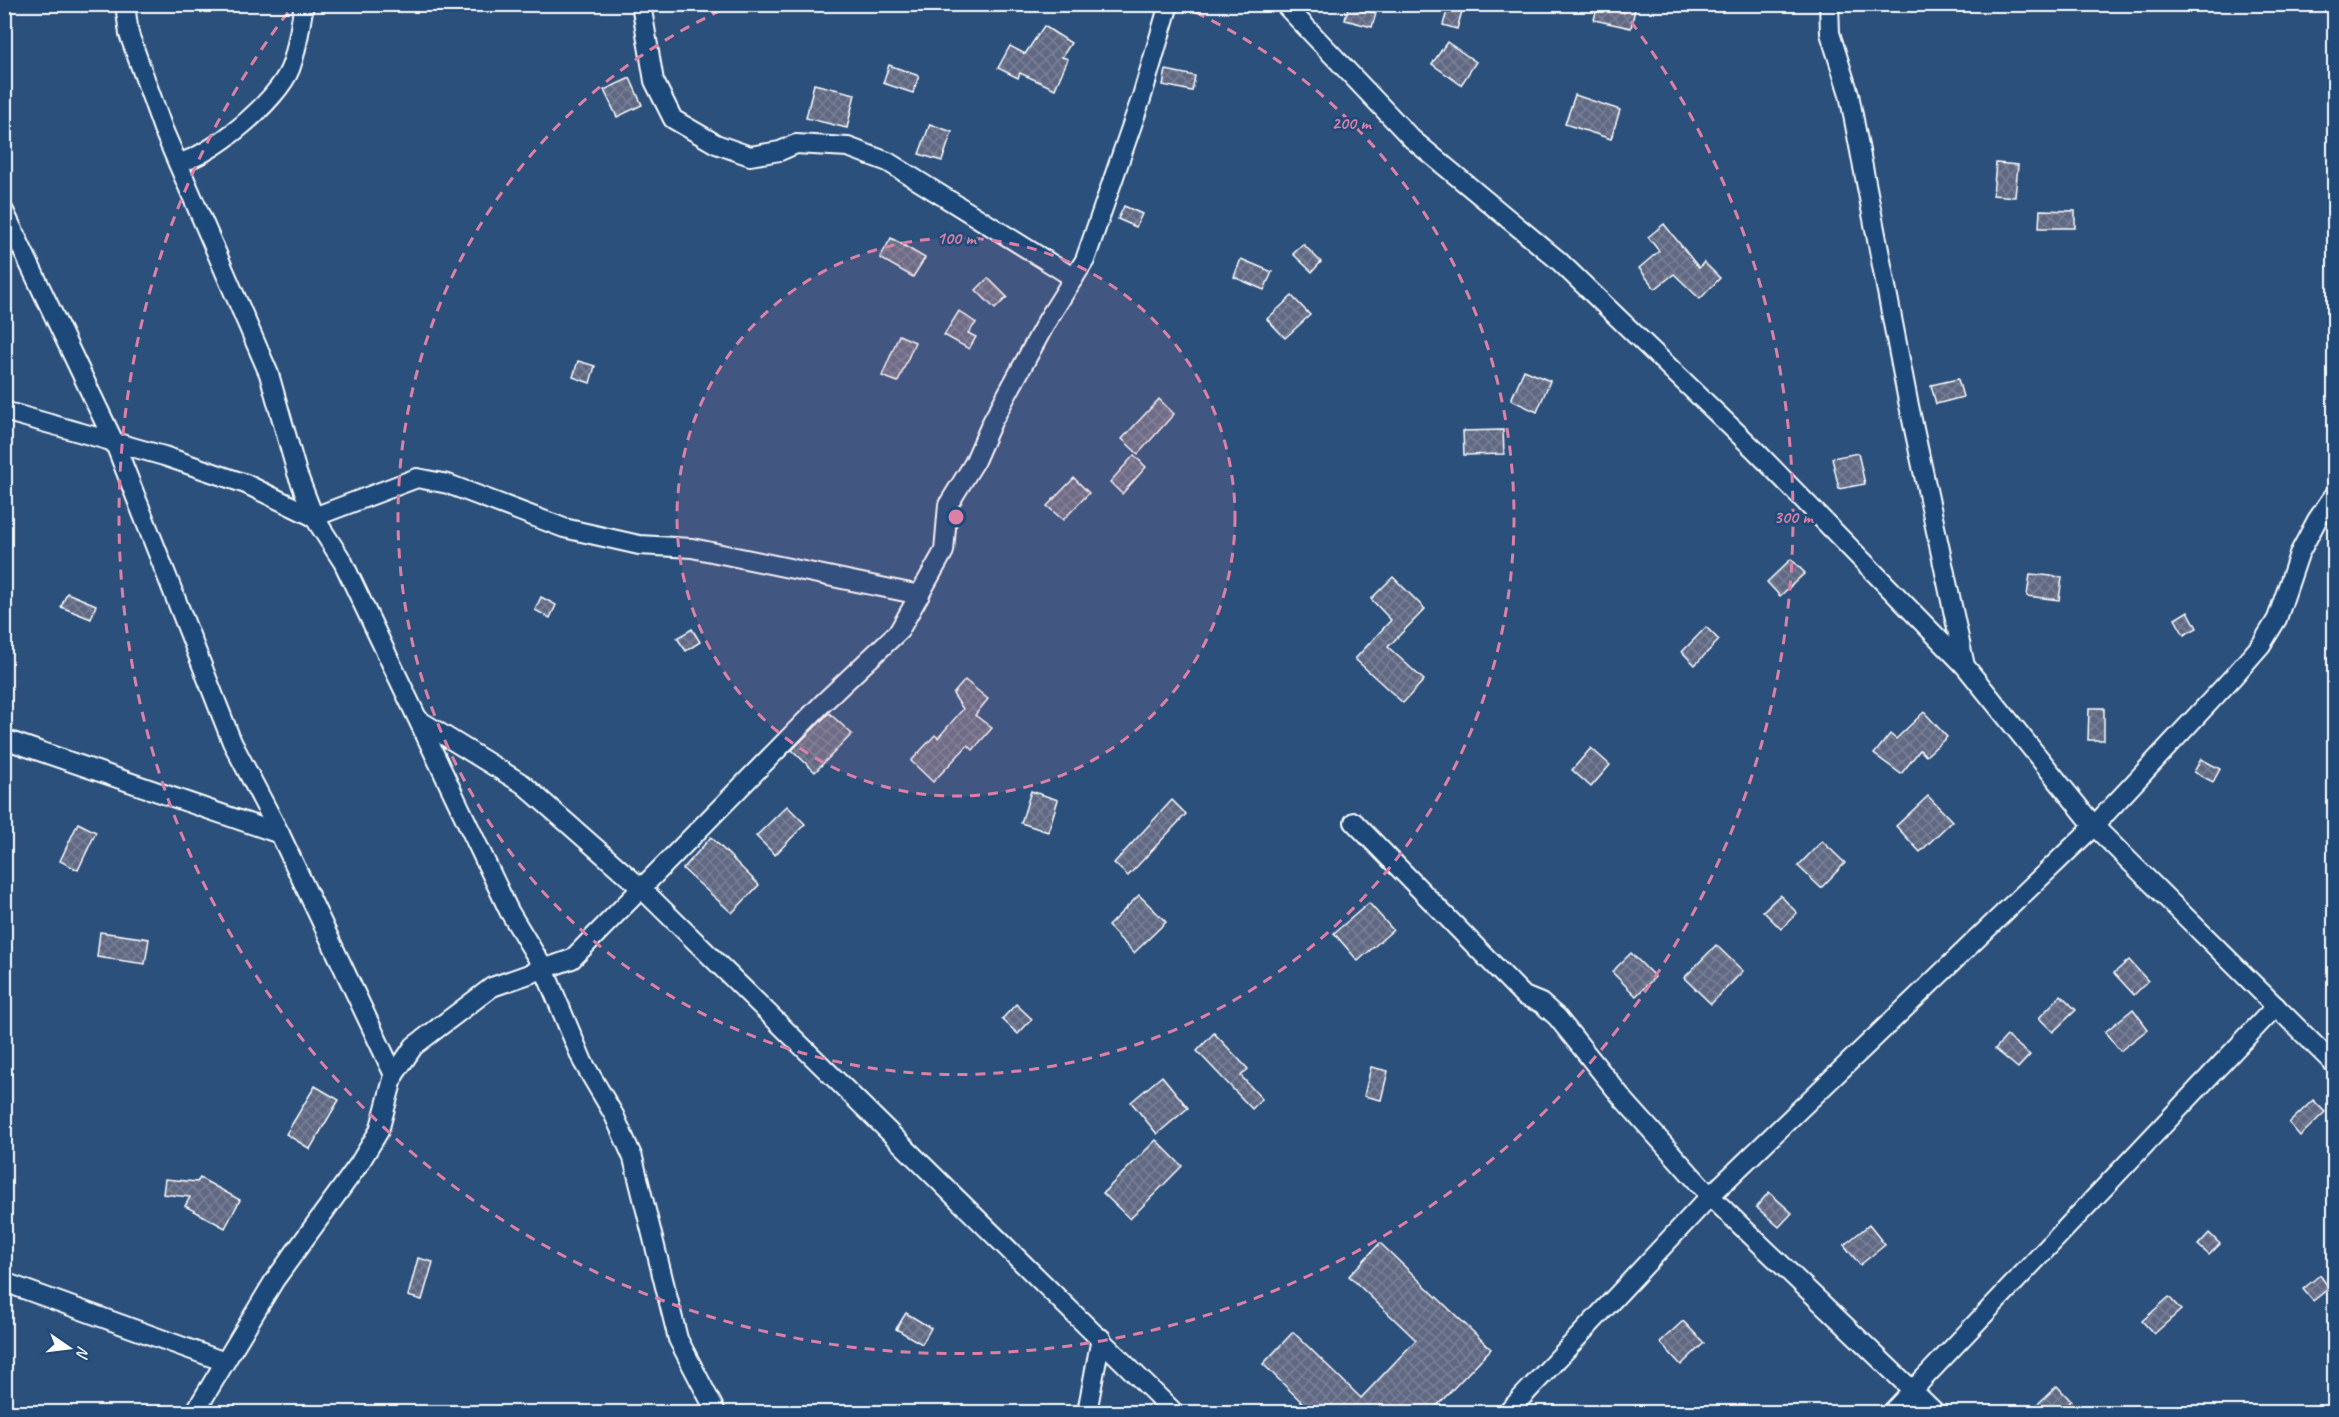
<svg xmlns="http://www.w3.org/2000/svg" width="2339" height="1417" font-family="Caveat,sans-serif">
<defs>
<pattern id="building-cross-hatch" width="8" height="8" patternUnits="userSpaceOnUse" patternTransform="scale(1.5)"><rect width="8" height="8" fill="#616983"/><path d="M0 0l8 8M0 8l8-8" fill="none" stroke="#798096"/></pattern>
</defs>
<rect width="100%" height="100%" fill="#2c507c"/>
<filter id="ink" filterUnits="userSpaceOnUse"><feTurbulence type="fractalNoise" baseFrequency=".0167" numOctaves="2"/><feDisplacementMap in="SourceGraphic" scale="12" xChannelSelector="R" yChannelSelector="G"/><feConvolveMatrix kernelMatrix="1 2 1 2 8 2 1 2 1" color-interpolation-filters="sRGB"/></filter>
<g filter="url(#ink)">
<g fill="url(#building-cross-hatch)" stroke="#fff" stroke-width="1.5">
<path d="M1449 4H1464L1457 29 1443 25Z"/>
<path d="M1598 4H1636L1631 28 1594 20Z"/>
<path d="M1348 7 1376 13 1372 27 1345 20Z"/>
<path d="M1044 26 1071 43 1062 57 1068 59 1055 89 1020 73 1018 78 998 68 1010 46 1025 54Z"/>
<path d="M1447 42 1476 62 1461 85 1432 64Z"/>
<path d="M889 65 919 76 913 93 883 83Z"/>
<path d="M1166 70 1195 76 1192 91 1163 85Z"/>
<path d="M630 78 642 105 617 117 604 90Z"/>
<path d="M814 84 855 94 847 128 806 118Z"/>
<path d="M1575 95 1620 110 1611 139 1565 124Z"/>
<path d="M930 124 952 132 942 161 919 154Z"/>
<path d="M1996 163 2018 165 2015 197 1993 195Z"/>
<path d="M1124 206 1142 214 1136 227 1118 219Z"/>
<path d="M2040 210 2075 211V228H2039Z"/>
<path d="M1664 224 1699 268 1704 262 1720 278 1700 299 1674 274 1655 289 1639 268 1659 251 1648 237Z"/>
<path d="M891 238 925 258 913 277 880 258Z"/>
<path d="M1303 244 1321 262 1312 272 1293 254Z"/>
<path d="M1241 259 1272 272 1264 290 1234 277Z"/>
<path d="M988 278 1007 297 995 309 976 290Z"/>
<path d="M1292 296 1310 315 1285 338 1267 319Z"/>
<path d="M959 311 976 323 968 333 976 337 969 349 944 335Z"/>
<path d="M899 335 915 342 898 382 882 376Z"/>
<path d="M578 361 595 366 590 383 573 377Z"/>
<path d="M1524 370 1550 381 1537 412 1511 400Z"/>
<path d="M1958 379 1963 397 1936 404 1931 385Z"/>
<path d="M1159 399 1174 414 1138 454 1122 439Z"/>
<path d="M1503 430 1504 454 1464 455 1463 431Z"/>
<path d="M1858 453 1865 484 1839 489 1832 458Z"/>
<path d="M1134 455 1146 467 1122 494 1110 482Z"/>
<path d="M1074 478 1089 493 1063 520 1047 506Z"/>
<path d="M1791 559 1805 573 1780 596 1767 582Z"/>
<path d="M2030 574 2062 577 2059 600 2027 596Z"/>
<path d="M1393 577 1425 609 1388 647 1424 680 1403 703 1355 659 1391 620 1371 599Z"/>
<path d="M67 593 96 605 91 619 61 607Z"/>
<path d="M541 597 556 605 550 618 535 610Z"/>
<path d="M2188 611 2197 628 2184 635 2175 619Z"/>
<path d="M1706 627 1719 640 1695 665 1682 652Z"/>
<path d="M692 629 700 642 686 651 677 638Z"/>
<path d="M965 680 988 699 975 715 992 728 973 750 968 745 933 782 911 761 935 735 938 738 963 709 953 694Z"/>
<path d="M2089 708H2104V740H2088Z"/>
<path d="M1924 712 1947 737 1926 756 1920 750 1901 774 1874 754 1890 734 1896 739Z"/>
<path d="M829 713 852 734 815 772 792 750Z"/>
<path d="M1591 748 1610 765 1591 787 1572 770Z"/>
<path d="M2201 759 2220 769 2213 782 2194 772Z"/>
<path d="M1031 791 1058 800 1048 832 1021 823Z"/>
<path d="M1928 796 1952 821 1920 852 1896 826Z"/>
<path d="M1172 800 1186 814 1128 876 1114 863Z"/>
<path d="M787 806 805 824 775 855 756 836Z"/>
<path d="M78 823 96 832 78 870 60 861Z"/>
<path d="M711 837 759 885 732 913 683 869Z"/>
<path d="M1822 841 1845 863 1821 888 1798 866Z"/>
<path d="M1139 895 1166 922 1134 953 1108 926Z"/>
<path d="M1780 895 1797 913 1781 929 1763 911Z"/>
<path d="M1369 903 1393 930 1358 961 1334 933Z"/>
<path d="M100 932 149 939 145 964 97 957Z"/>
<path d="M1716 945 1743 971 1711 1004 1684 978Z"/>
<path d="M1631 953 1655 977 1636 996 1612 972Z"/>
<path d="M2129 960 2148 981 2134 995 2114 973Z"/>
<path d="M2061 995 2076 1010 2053 1032 2039 1018Z"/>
<path d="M1016 1004 1032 1019 1018 1034 1002 1019Z"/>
<path d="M2133 1009 2148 1029 2120 1051 2105 1032Z"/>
<path d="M1214 1033 1248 1069 1241 1076 1262 1099 1252 1109 1197 1051Z"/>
<path d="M2007 1036 2030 1055 2018 1068 1995 1049Z"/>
<path d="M1371 1067 1388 1071 1381 1100 1364 1096Z"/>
<path d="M1162 1076 1188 1108 1157 1134 1131 1102Z"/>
<path d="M315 1086 339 1100 310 1149 286 1134Z"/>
<path d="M2313 1100 2325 1112 2300 1136 2289 1123Z"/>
<path d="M1156 1140 1182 1166 1130 1219 1103 1193Z"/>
<path d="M200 1178 240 1200 225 1228 185 1206 190 1197 163 1194 165 1179 197 1182Z"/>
<path d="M1769 1192 1792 1213 1779 1227 1756 1207Z"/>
<path d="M1869 1225 1885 1245 1860 1265 1844 1245Z"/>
<path d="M2209 1233 2220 1244 2209 1255 2198 1245Z"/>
<path d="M1380 1243 1491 1349 1430 1413H1313L1263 1364 1293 1332 1361 1398 1416 1340 1349 1276Z"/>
<path d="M418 1258 433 1262 422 1300 408 1296Z"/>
<path d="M2320 1275 2329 1288 2313 1301 2303 1289Z"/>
<path d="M2169 1297 2181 1310 2154 1334 2142 1321Z"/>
<path d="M906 1313 931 1328 922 1344 896 1329Z"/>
<path d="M1683 1321 1704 1343 1681 1365 1660 1342Z"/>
<path d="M2057 1386 2071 1401 2058 1413H2028Z"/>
</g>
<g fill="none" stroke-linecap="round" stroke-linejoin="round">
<defs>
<g id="minor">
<path d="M125 4 129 34 163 129 269 374 297 473 314 517 343 562 509 911 544 969 583 1062 614 1115 633 1158 678 1339 716 1412"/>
<path d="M641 4 654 81 673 119 716 144 750 156 780 151 796 144 848 147 888 162 1074 278"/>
<path d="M1284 4 1412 139 1559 261 1755 450 1965 666 2094 826 2334 1064"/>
<path d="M1829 4 1830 33 1849 94 1908 401 1965 666"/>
<path d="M178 163C212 156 277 101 290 69 298 49 300 25 304 4"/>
<path d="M4 211 115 444 232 742 280 834"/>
<path d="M4 411 164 456 246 484 314 517 417 478 448 484 564 528 639 545 692 548 920 595"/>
<path d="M419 720 523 784 640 887 1174 1412"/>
<path d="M4 739 280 834 394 1075"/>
<path d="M1354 822 1524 996 1541 1003 1557 1017 1624 1100 1710 1196 1935 1412"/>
<path d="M4 1282 225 1362"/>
<path d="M195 1412 274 1281 359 1164 379 1131 394 1075 414 1046 492 987 572 959 823 703 899 631 944 551 948 505 974 463 992 422 1048 319 1085 260 1142 96 1169 4"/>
<path d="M1087 1412 1101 1338"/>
<path d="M1508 1412 1710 1196 2094 826 2233 677 2261 645 2277 619 2299 554 2317 520 2334 495"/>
<path d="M1892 1412 2276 1006"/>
</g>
</defs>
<use href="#minor" stroke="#fff" stroke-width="22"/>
<use href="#minor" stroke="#1f4a7a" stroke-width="18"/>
</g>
</g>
<circle cx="956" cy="517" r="279" fill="#dd80a5" fill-opacity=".12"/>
<g fill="none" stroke="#dd80a5" stroke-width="3" stroke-dasharray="10 8">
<circle cx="956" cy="517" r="279"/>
<path d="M1179 5A558 558 0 1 1 733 5"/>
<path d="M1620 7A837 837 0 1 1 292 7"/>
</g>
<circle cx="956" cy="517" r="9" fill="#dd80a5" stroke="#1f4a7a" stroke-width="3"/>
<g font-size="18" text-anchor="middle" font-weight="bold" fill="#dd80a5" stroke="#1f4a7a" stroke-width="5" stroke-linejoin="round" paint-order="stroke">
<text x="1351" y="129">200 m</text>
<text x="956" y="244">100 m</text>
<text x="1793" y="523">300 m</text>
</g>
<rect width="2339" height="1417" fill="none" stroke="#1f4a7a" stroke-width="24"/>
<rect x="12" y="12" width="2315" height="1393" fill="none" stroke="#fff" stroke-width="2" filter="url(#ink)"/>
<g transform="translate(69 1348) rotate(104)" stroke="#1f4a7a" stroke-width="4.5" paint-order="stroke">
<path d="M0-4.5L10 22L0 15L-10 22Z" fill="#ffffff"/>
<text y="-9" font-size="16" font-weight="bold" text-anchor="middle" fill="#ffffff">N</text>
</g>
</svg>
